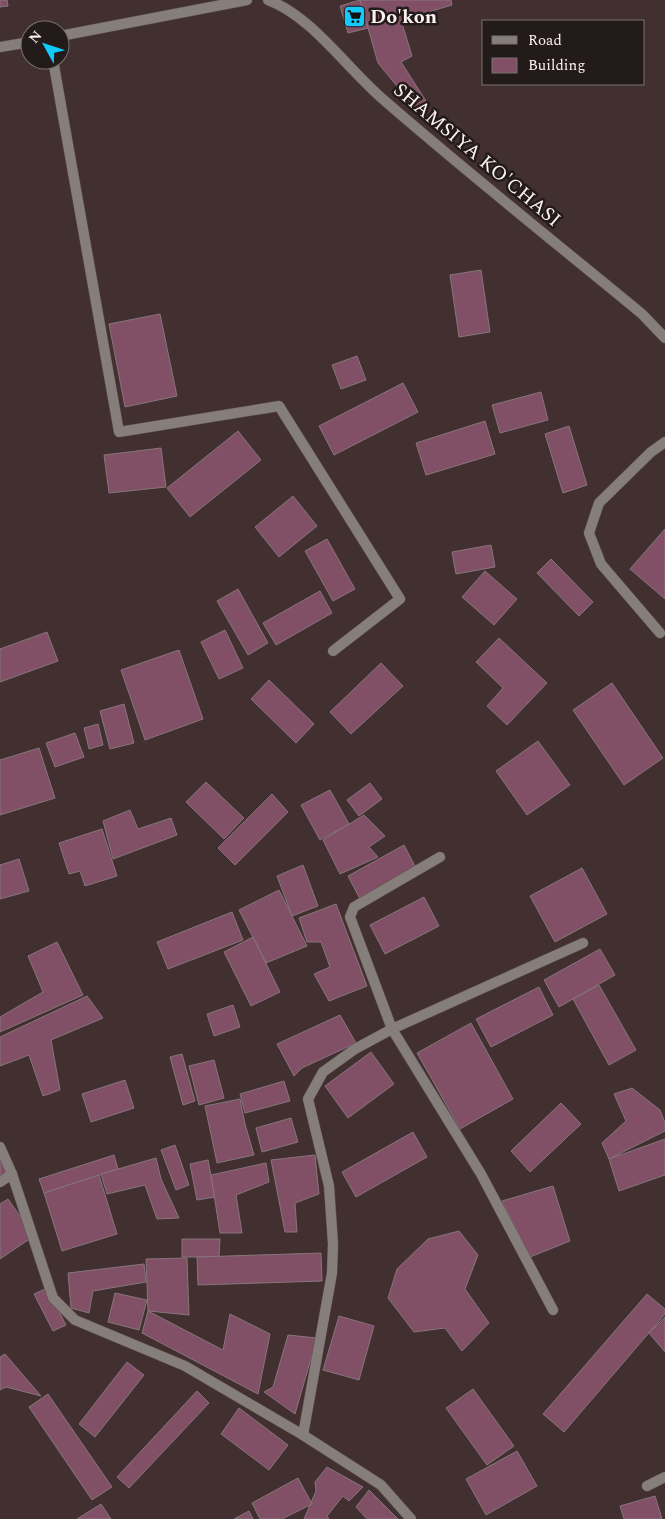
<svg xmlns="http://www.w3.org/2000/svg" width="665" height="1519" font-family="Spectral,serif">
<rect width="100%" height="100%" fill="#41302f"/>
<g fill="#815067" stroke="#87757c">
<path d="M0 0H7L8 6 0 7Z"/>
<path d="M360 0H451L452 5 401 20 412 56 401 62 426 101 415 108 378 63Z"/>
<path d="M360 0 368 28 348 33 340 6Z"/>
<path d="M481 270 490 332 459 337 450 275Z"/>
<path d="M160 314 177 396 125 407 109 324Z"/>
<path d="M357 356 366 380 341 389 332 365Z"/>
<path d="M403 383 418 412 334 455 319 426Z"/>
<path d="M541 392 548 420 500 433 492 405Z"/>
<path d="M485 421 495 454 426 475 416 443Z"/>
<path d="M569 426 587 485 563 493 545 434Z"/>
<path d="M238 431 261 460 190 517 167 488Z"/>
<path d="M161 448 166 487 109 493 104 455Z"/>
<path d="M293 496 317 526 279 557 255 527Z"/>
<path d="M665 529V599L630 569Z"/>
<path d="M327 539 355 589 333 601 305 551Z"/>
<path d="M491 545 495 567 456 574 452 552Z"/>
<path d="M551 559 593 602 579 616 537 573Z"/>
<path d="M485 571 517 599 494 625 462 597Z"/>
<path d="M238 589 268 643 248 655 217 601Z"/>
<path d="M320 591 332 613 276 645 263 623Z"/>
<path d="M225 630 243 668 219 679 201 642Z"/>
<path d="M47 632 58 661 0 682V649Z"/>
<path d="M499 638 547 683 507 725 487 706 503 688 476 662Z"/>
<path d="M179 650 203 719 145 740 121 670Z"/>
<path d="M381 663 403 686 351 734 330 712Z"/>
<path d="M269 680 314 724 296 743 251 699Z"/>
<path d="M612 683 663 758 624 785 573 710Z"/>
<path d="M124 704 134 743 110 749 100 711Z"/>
<path d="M98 724 103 745 89 749 84 728Z"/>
<path d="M75 733 84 757 55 767 46 743Z"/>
<path d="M538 741 570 785 527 815 496 771Z"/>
<path d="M39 748 55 798 0 815V760Z"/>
<path d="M206 782 244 818 224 839 186 802Z"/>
<path d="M370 783 382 799 359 816 347 800Z"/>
<path d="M330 790 349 824 320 840 301 805Z"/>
<path d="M272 794 288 812 235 865 218 848Z"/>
<path d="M130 810 138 829 171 818 177 835 113 859 103 821Z"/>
<path d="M364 815 385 836 369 847 378 857 340 874 323 840Z"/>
<path d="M102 829 117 876 85 886 80 871 69 874 59 843Z"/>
<path d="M404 845 417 870 361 901 348 876Z"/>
<path d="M19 859 29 891 0 899V865Z"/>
<path d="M303 865 318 906 292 916 277 876Z"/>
<path d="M582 868 607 914 555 942 530 896Z"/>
<path d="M279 890 307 946 266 963 239 910Z"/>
<path d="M424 897 439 926 385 954 370 925Z"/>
<path d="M336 904 367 986 329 1001 314 974 330 967 321 942H307L299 918Z"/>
<path d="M232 912 243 940 168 969 157 942Z"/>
<path d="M253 937 280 992 251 1006 224 952Z"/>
<path d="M57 942 83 995 0 1032V1017L43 992 28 956Z"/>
<path d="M600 949 615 975 559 1007 544 980Z"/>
<path d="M599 985 636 1050 609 1065 573 999Z"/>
<path d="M539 987 553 1015 491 1047 476 1019Z"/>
<path d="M87 996 103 1018 51 1040 60 1090 43 1096 29 1055 0 1066V1037Z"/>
<path d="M233 1005 240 1027 214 1036 207 1014Z"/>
<path d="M340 1015 356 1043 302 1068 294 1076 277 1044Z"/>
<path d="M471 1023 513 1099 460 1129 417 1053Z"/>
<path d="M371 1052 394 1084 348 1118 325 1086Z"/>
<path d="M182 1054 195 1101 183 1105 170 1057Z"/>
<path d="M214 1060 224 1098 199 1105 189 1066Z"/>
<path d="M125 1080 134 1108 91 1122 82 1094Z"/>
<path d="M284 1081 290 1101 245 1113 240 1094Z"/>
<path d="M632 1088 660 1110 665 1123V1131L609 1159 602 1143 626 1121 614 1094Z"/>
<path d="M240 1099 245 1124 254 1155 217 1163 205 1106Z"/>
<path d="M561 1103 581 1124 530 1172 511 1151Z"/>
<path d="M291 1118 298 1142 262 1152 256 1128Z"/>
<path d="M413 1132 427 1157 356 1197 342 1172Z"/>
<path d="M665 1139V1175L619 1191 609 1159Z"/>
<path d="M175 1145 189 1185 176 1190 161 1150Z"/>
<path d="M0 1149 11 1169 0 1176Z"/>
<path d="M114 1155 118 1169 44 1193 39 1179Z"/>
<path d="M315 1155 319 1194 295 1203 297 1232H285L271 1160Z"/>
<path d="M156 1158 161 1179 179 1218 157 1219 145 1185 107 1194 101 1174Z"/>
<path d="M208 1160 215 1197 197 1200 190 1164Z"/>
<path d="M266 1163 269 1182 236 1195 242 1233H220L211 1175Z"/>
<path d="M99 1175 117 1234 62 1251 44 1193Z"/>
<path d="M553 1186 570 1241 530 1257 502 1201Z"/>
<path d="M8 1199 34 1236 0 1259V1204Z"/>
<path d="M459 1231 478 1255 465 1289 489 1323 462 1351 445 1328 414 1332 388 1298 397 1269 428 1239Z"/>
<path d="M182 1239H220L219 1257H182Z"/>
<path d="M321 1253 322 1281 198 1285 197 1257Z"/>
<path d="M187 1258 189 1315 148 1311 146 1259Z"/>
<path d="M144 1264 146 1282 93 1291 89 1313 71 1308 68 1273Z"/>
<path d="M47 1288 66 1325 53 1331 34 1294Z"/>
<path d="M115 1293 147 1300 139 1330 108 1322Z"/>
<path d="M647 1294 665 1309V1314L564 1432 543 1414Z"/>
<path d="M148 1311 223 1350 230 1314 270 1334 258 1394 142 1333Z"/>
<path d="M339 1316 374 1326 359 1380 323 1370Z"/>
<path d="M665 1317V1352L649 1333Z"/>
<path d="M288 1335 317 1338 295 1414 264 1392 273 1387Z"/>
<path d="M5 1354 41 1396 6 1387 0 1390V1357Z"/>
<path d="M127 1362 144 1375 95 1437 79 1424Z"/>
<path d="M473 1389 514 1446 487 1465 446 1408Z"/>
<path d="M197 1391 209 1403 129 1488 117 1477Z"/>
<path d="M48 1394 112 1487 92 1500 29 1407Z"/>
<path d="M239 1408 288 1445 269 1470 221 1434Z"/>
<path d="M517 1451 537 1486 486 1515 466 1479Z"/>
<path d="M327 1467 363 1487 349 1501 343 1496 327 1516 329 1519H304L316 1491 315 1482Z"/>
<path d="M298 1478 312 1504 282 1519H260L252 1503Z"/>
<path d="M369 1490 398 1519H367L356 1507Z"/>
<path d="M655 1496 662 1519H624L620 1506Z"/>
<path d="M101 1504 111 1519H77Z"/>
<path d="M249 1511 253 1519H234Z"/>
</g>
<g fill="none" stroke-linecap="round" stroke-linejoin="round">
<defs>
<g id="lane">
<path d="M53 60 119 432 279 406 400 599 333 651"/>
<path d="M660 633 601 564 589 533 599 503 651 452 665 442"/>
<path d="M440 857 354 907 350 917 392 1029 481 1174 553 1310"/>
<path d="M0 1147 12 1174 53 1298 75 1320 185 1366 303 1435 381 1485 411 1519"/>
<path d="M0 1182 12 1174"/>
<path d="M303 1435 332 1273 333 1244 329 1186 308 1099 323 1072 355 1049 392 1029 583 943"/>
<path d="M647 1486 665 1477"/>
</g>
<g id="street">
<path d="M268 0C312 16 348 70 385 101 469 174 556 243 642 314L665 338"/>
<path d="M60 36 247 0"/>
<path d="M0 47 30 42"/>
</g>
</defs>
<use href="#lane" stroke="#5f4f4e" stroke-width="11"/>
<use href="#street" stroke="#5f4f4e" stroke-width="11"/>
<use href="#lane" stroke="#857e7a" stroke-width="10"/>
<use href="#street" stroke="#857e7a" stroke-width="10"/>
</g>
<defs>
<symbol id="supermarket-square" viewBox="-11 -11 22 22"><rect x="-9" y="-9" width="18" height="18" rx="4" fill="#13cafb" stroke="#221b1a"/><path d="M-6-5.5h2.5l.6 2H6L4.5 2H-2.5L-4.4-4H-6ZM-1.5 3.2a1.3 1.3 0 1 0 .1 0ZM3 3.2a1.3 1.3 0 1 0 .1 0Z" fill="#111"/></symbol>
</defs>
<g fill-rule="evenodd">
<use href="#supermarket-square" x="342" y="4" width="25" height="25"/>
</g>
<g text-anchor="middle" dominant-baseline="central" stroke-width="5" stroke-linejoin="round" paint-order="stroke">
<g font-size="20" font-weight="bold" fill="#fdf1f1" stroke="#221b1a" text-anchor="start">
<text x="370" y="17">Do'kon</text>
</g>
<g font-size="20" fill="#fdf1f1" stroke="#221b1a">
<text transform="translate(477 155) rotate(40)">SHAMSIYA KO'CHASI</text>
</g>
</g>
<rect x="482" y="20" width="162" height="65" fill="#221b1a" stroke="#7a7170"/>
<rect x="492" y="36" width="25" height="8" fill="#857e7a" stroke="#7a7170"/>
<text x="528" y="45" font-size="15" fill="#fdf1f1">Road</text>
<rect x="492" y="58" width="25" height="15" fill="#815067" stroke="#7a7170"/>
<text x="528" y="70" font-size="15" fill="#fdf1f1">Building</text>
<g transform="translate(45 45) rotate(310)"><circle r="24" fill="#221b1a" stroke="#7a7170"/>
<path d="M0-4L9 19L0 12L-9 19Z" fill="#13cafb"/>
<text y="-8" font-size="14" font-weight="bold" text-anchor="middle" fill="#fdf1f1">N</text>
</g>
</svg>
